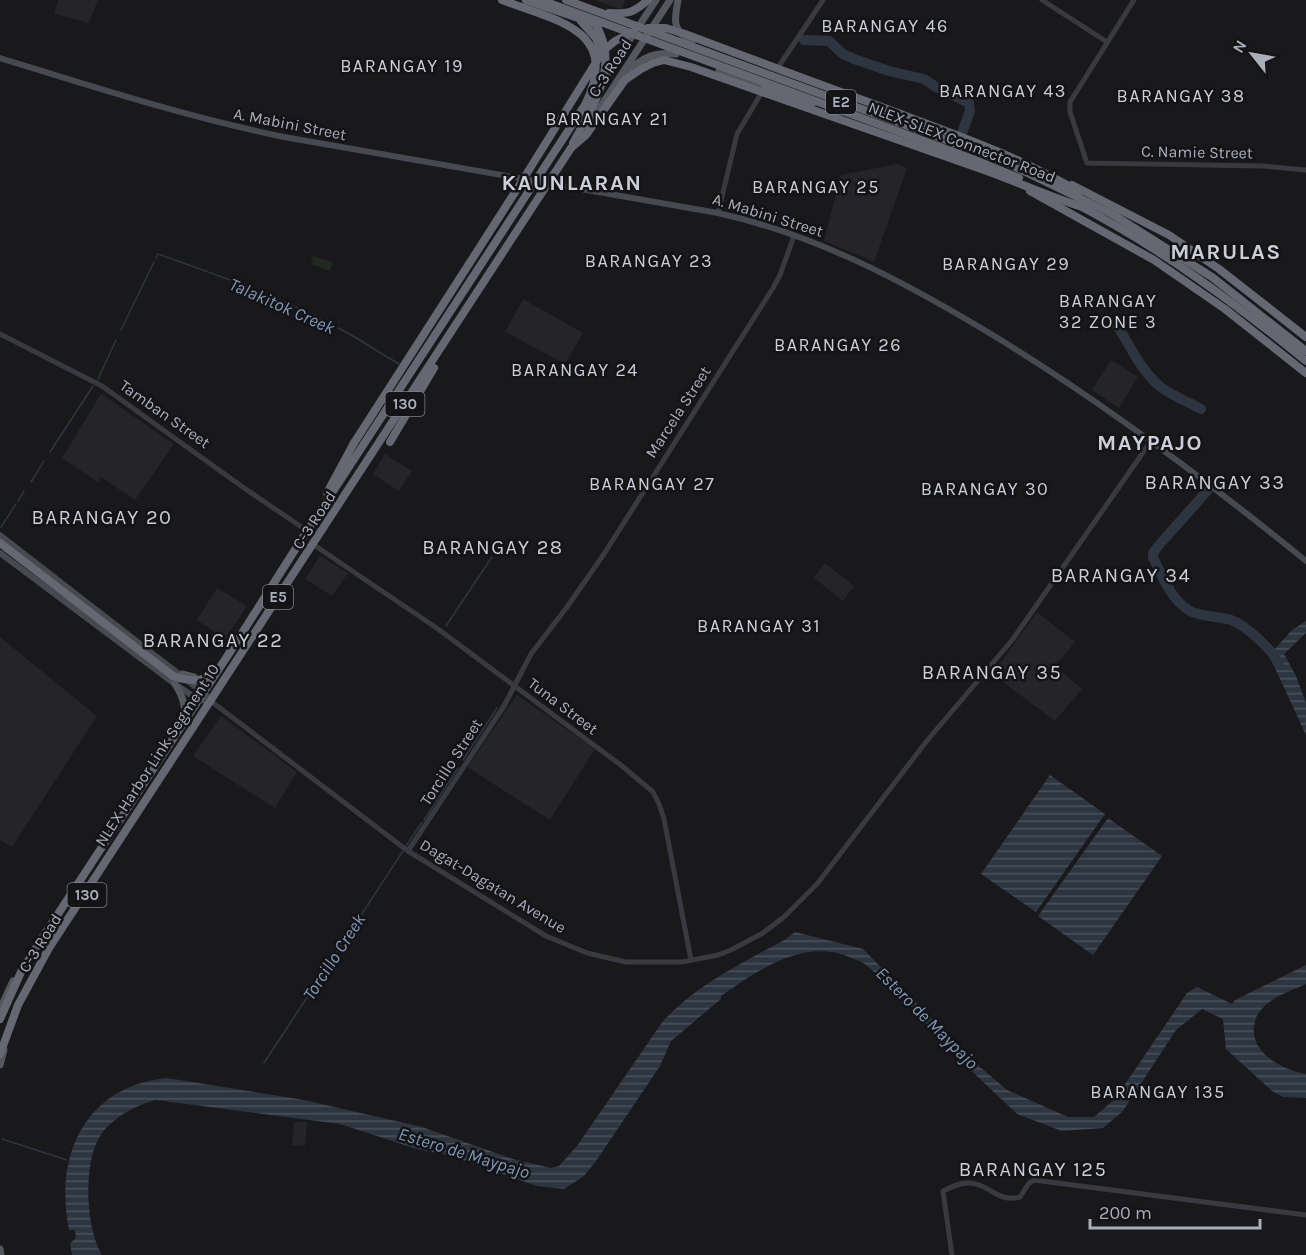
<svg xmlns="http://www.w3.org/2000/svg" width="1306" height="1255" font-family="Karla,sans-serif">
<defs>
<pattern id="water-rules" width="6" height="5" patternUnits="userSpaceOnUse" patternTransform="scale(1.5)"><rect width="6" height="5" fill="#2d3640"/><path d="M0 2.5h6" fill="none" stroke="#49515a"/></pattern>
</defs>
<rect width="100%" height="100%" fill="#19191b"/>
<g fill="#252428">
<path d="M58 0H98L89 23 54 14Z"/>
<path d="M595 0H625L622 10Z"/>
<path d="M897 164 907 168 874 262 824 241 841 175Z"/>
<path d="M523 299 583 333 565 364 505 332Z"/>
<path d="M1111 360 1138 377 1119 408 1092 390Z"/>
<path d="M101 394 174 444 135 500 101 477 98 482 62 458Z"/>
<path d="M385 454 412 471 399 491 373 474Z"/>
<path d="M320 556 348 573 332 596 305 579Z"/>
<path d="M825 563 854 586 843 601 814 578Z"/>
<path d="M217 588 247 606 225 639 197 620Z"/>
<path d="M1037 612 1075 642 1055 666 1082 689 1055 721 999 679 1005 670 999 665Z"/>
<path d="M0 637 97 716 12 847 0 840Z"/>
<path d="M517 695 595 749 550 820 467 767Z"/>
<path d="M221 716 297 772 275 808 193 756Z"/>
<path d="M294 1122H307L305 1146 292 1145Z"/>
</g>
<path fill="#202a22" d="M313 256 333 262 330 271 311 264Z"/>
<g fill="url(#water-rules)">
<path d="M1306 621V633L1284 654 1296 676 1306 703V735L1269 655 1292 630Z"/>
<path d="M1050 775 1105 814 1036 912 981 874Z"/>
<path d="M1108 818 1162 856 1093 955 1038 916Z"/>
<path d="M795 932 863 949 980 1067 1007 1090 1068 1117H1094L1115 1099 1187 993 1197 987 1232 1004 1235 1000 1306 965V984C1291 991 1271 997 1261 1010 1256 1015 1255 1020 1254 1027 1251 1054 1284 1070 1306 1074V1098L1283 1097 1272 1091 1226 1049 1223 1019 1202 1009 1176 1030 1123 1111 1103 1128 1062 1131 1017 1114 958 1058 889 983 886 984C880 978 873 970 866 965 861 961 854 959 849 957 803 938 757 971 721 996V999L671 1041 660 1066 596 1161 584 1176 564 1189 537 1186 448 1155 417 1149 340 1124 156 1100C135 1105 110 1119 99 1138 83 1165 86 1229 102 1255H72L70 1243 76 1238 75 1230H69C54 1156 85 1086 167 1078L304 1100 422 1127 513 1159 551 1168 559 1166 577 1146 663 1021C698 984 742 963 786 939Z"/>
</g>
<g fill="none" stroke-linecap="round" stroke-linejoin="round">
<g stroke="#2d3640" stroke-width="1.5">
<path d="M156 258 158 254C223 277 291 301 351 335 367 344 383 355 399 364"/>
<path d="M121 330 154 262"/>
<path d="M98 379 116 340"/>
<path d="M50 452 93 386"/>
<path d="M31 482 44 461"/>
<path d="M18 501 24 491"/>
<path d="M1 527 16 504"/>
<path d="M446 626 492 557"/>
<path d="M463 760 497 708"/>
<path d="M424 820 458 768"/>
<path d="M406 846 422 822"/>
<path d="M264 1063 403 851"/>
<path d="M2 1139 67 1160"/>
</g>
<g stroke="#2d3640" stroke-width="10">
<path d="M804 40 829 41 843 54 854 59 889 71 924 79 936 87 969 103 970 111 962 133"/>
<path d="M1116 324C1129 343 1138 366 1156 383 1167 394 1187 401 1201 409"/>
<path d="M1208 490 1159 545 1153 553V557C1162 576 1171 600 1190 611 1202 617 1218 616 1231 620 1244 624 1273 650 1278 663"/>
</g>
<g stroke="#393a40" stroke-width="5">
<path d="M1042 0 1107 42"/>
<path d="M1134 0 1070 102V112L1087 163 1263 166 1306 170"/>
<path d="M777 69 823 0"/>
<path d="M718 213 737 134 762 92"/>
<path d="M0 334 102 386 244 488 306 530"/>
<path d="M314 545 438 629 622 766 653 792 659 804 664 819 691 960"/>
<path d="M212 702 408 851 546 936 587 953 626 962H682L718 955 731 950 763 933 784 917 817 884 926 742 1013 639 1151 441"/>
<path d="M408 851 504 706 531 654 567 607 604 554 773 288 780 275 794 236"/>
<path d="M952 1255 943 1191C951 1187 961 1182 970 1183 990 1184 997 1203 1020 1197L1029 1183 1034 1180 1306 1215"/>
</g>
<g stroke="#474950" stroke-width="6">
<path d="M0 58C94 87 187 117 284 137L718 213C816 235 901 280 986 331 1099 399 1204 478 1306 561"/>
<path d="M0 535 206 695"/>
<path d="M0 553 175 684 197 699 212 702"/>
</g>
<g stroke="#55575f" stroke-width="7">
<path d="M678 0C674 21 672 30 692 42"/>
<path d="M719 70 765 87"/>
<path d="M627 72C643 57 654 52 676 54"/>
<path d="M604 79 656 0"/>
<path d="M588 126 670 0"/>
<path d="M182 674 194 677"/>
<path d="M175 684C182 695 185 703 185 717"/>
<path d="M0 1009 13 981"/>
<path d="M0 1065 4 1050"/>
<path d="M0 1249 1 1255"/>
</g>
<g stroke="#656772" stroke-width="8">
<path d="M502 0C557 21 622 30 585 105"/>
<path d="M526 0 598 25"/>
<path d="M609 13C629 14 633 13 648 0"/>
<path d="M581 21 596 38 602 56"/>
<path d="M792 74 898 113"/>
<path d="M765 87 812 104"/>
<path d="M1072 185 1169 235 1219 269 1306 337"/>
<path d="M1030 191 1154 260 1225 309 1306 373"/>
<path d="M1082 207C1163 250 1235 303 1306 361"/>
<path d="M1112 214 1212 277 1306 351"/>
<path d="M354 443 519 186"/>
<path d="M0 543 173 676"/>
<path d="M230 652 298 545"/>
</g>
<g stroke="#656772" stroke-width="8">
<path d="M541 0 973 159 1019 178"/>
<path d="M566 0 1003 161 1112 214"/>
<path d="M648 28H666L685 34 792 74"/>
<path d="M898 113C960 136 1022 158 1079 192"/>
<path d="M573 143C594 104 623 62 592 19"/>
<path d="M519 186 603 51 615 41 633 32"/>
<path d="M390 442 434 368"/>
<path d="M327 493 354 443"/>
<path d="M298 545 585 105"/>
<path d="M173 676C187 681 203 684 214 671"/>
<path d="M0 1019 21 972 39 943 230 652"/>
<path d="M0 1054 18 1005 49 948 571 148 586 135 625 80 641 69 653 63 664 60 691 67C788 102 886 136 984 170 1017 182 1048 196 1082 207"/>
</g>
</g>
<g text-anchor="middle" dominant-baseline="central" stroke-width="5" stroke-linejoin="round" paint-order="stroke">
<g fill="#141316" stroke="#7d808a" stroke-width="1.5">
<rect x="826" y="90" width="30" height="24" rx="4.5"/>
<rect x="385.5" y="392" width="39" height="24" rx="4.5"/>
<rect x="263" y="585" width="30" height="24" rx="4.5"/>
<rect x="67.5" y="883" width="39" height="24" rx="4.5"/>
</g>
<g font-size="15" font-weight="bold" fill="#aaaebb">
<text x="841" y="102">E2</text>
<text x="405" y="404">130</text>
<text x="278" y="597">E5</text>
<text x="87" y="895">130</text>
</g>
<g font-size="16" fill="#aaaebb" stroke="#141316">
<text transform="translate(610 68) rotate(-57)">C-3 Road</text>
<text transform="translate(290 124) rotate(11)">A. Mabini Street</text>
<text transform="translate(962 142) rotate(21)">NLEX-SLEX Connector Road</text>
<text transform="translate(1197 152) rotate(1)">C. Namie Street</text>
<text transform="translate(768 215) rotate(17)">A. Mabini Street</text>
<text transform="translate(678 412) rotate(-57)">Marcela Street</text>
<text transform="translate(165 414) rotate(35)">Tamban Street</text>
<text transform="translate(314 520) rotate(-57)">C-3 Road</text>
<text transform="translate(563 706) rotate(37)">Tuna Street</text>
<text transform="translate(157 755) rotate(-57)">NLEX Harbor Link Segment 10</text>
<text transform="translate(451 762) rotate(-57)">Torcillo Street</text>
<text transform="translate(493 886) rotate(31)">Dagat-Dagatan Avenue</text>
<text transform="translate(40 943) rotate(-58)">C-3 Road</text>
</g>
<g font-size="18" letter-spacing="1.5" fill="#cbced7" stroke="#141316">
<text x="885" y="26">BARANGAY 46</text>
<text x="402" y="66">BARANGAY 19</text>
<text x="1003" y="91">BARANGAY 43</text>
<text x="1181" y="96">BARANGAY 38</text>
<text x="607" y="119">BARANGAY 21</text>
<text x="816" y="187">BARANGAY 25</text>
<text x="649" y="261">BARANGAY 23</text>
<text x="1006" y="264">BARANGAY 29</text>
<text x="1108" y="301">BARANGAY<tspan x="1108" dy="21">32 ZONE 3</tspan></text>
<text x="838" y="345">BARANGAY 26</text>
<text x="575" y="370">BARANGAY 24</text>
<text x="652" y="484">BARANGAY 27</text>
<text x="985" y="489">BARANGAY 30</text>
<text x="759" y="626">BARANGAY 31</text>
<text x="1158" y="1092">BARANGAY 135</text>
</g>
<g font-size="18" font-style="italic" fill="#7f99b8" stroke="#141316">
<text transform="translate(282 306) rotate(24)">Talakitok Creek</text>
<text transform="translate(334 957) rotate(-57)">Torcillo Creek</text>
<text transform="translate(927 1018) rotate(45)">Estero de Maypajo</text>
<text transform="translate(464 1153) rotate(17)">Estero de Maypajo</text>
</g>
<g font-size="20" letter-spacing="1.5" fill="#cbced7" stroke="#141316">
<text x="1215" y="482">BARANGAY 33</text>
<text x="102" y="517">BARANGAY 20</text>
<text x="493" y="547">BARANGAY 28</text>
<text x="1121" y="575">BARANGAY 34</text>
<text x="213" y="640">BARANGAY 22</text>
<text x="992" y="672">BARANGAY 35</text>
<text x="1033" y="1169">BARANGAY 125</text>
</g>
<g font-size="22" font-weight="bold" letter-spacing="1.5" fill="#cbced7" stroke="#141316">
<text x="572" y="183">KAUNLARAN</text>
<text x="1226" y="252">MARULAS</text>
<text x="1150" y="443">MAYPAJO</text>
</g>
</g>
<g transform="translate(1252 54) rotate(301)" stroke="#141316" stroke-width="4.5" paint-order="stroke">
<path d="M0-4.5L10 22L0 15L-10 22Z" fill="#aaaebb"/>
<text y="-9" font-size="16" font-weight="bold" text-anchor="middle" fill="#aaaebb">N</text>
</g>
<path d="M1090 1219v9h170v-9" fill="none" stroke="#aaaebb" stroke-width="3"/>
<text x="1099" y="1219" font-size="18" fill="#aaaebb" stroke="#141316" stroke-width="4.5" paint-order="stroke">200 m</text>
</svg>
